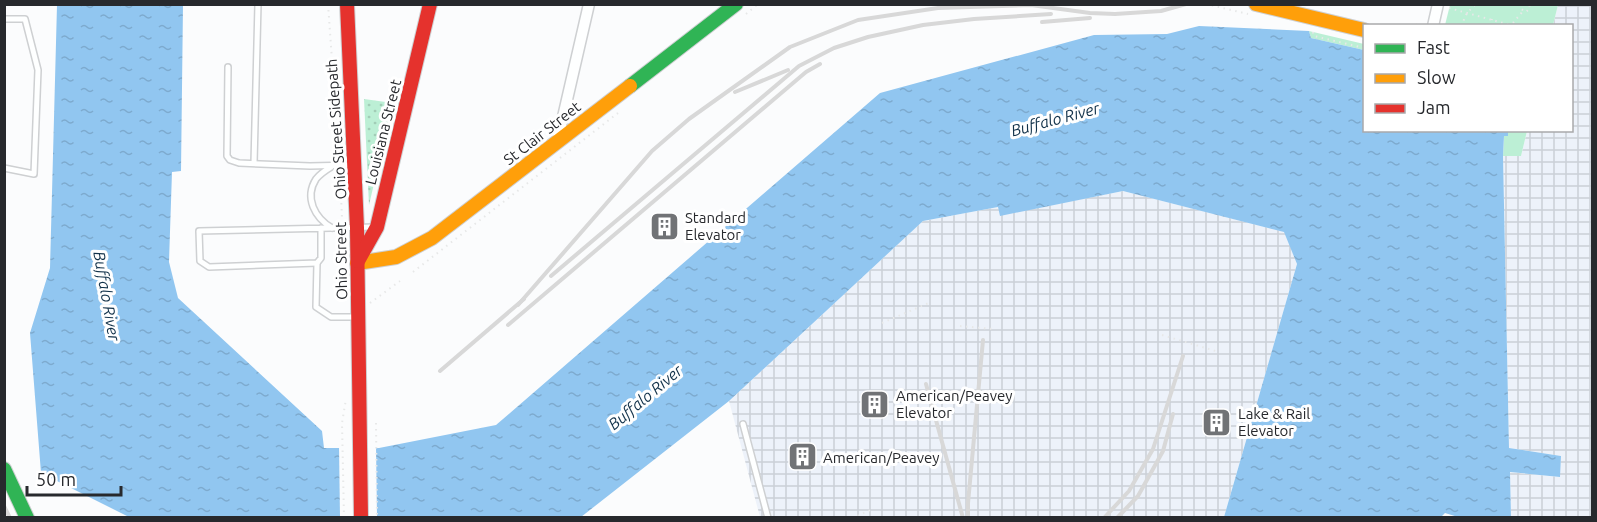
<svg xmlns="http://www.w3.org/2000/svg" width="1597" height="522" font-family="Ubuntu,sans-serif">
<defs>
<pattern id="industrial-grid" width="8" height="8" patternUnits="userSpaceOnUse" patternTransform="scale(1.5)"><rect width="8" height="8" fill="#edf2fa"/><path d="M0 4h8M4 0v8" fill="none" stroke="#cbd0d7"/></pattern>
<pattern id="grass-dots" width="8" height="8" patternUnits="userSpaceOnUse" patternTransform="scale(1.5)"><rect width="8" height="8" fill="#bcefd5"/><path d="M2 2h.1M6 6h.1" fill="none" stroke="#a2cdb7" stroke-width="1.8" stroke-linecap="round"/></pattern>
<pattern id="water-ripples" width="26" height="14" patternUnits="userSpaceOnUse" patternTransform="scale(1.5)"><rect width="26" height="14" fill="#91c6f0"/><path d="M2 4q2-2 4 0t4 0M15 11q2-2 4 0t4 0" fill="none" stroke="#7daace"/></pattern>
</defs>
<rect width="100%" height="100%" fill="#fbfcfd"/>
<g fill="url(#industrial-grid)">
<path d="M1558 5H1592V517H1511L1510 472 1559 477 1561 456 1509 448 1503 156H1521L1527 131 1572 130V26L1553 25Z"/>
<path d="M1123 191 1285 232 1297 264 1224 517H760L729 401 923 221 998 207 1001 215Z"/>
</g>
<path fill="url(#grass-dots)" d="M364 99 393 103 369 205Z"/>
<g fill="#bcefd5">
<path d="M1450 5V4L1558 5 1553 25H1445Z"/>
<path d="M1309 31 1364 44V50L1311 38Z"/>
<path d="M1508 131H1527L1521 156H1503L1504 136H1508Z"/>
</g>
<path fill="url(#water-ripples)" d="M57 5H183L181 171 172 172 169 262 178 298 322 431 324 448H379L496 425 880 93 1094 35 1167 34 1199 26 1309 31 1311 38 1364 50V130L1508 131V136H1504L1503 156 1509 448 1561 456 1560 477 1510 472 1511 517H1458L1445 513 1440 518 1224 517 1297 264 1284 232 1123 191 1000 216 998 207 923 221 729 401 581 517H129L41 473 30 333 50 268Z"/>
<path fill="#fbfcfd" d="M339 445H376L377 517H340Z"/>
<g fill="none" stroke-linecap="round" stroke-linejoin="round">
<defs>
<g id="lane">
<path d="M4 19H25L38 70 34 174 4 168"/>
<path d="M228 67 227 156 230 160 239 163 310 166 353 165"/>
<path d="M254 163 258 4"/>
<path d="M331 167C326 170 320 174 316 179 304 198 315 218 332 228"/>
<path d="M321 228V258L317 263 209 267 200 261 199 231 375 227"/>
<path d="M317 263 316 307 331 317H358"/>
<path d="M743 424 768 518"/>
</g>
<g id="street">
<path d="M1433 26 1438 4"/>
<path d="M557 143 589 4"/>
</g>
<g id="fast">
<path d="M630 86 736 4"/>
<path d="M4 469 27 518"/>
</g>
<g id="slow">
<path d="M1256 4 1364 30"/>
<path d="M357 263 396 257 432 238 630 86"/>
</g>
<g id="jam">
<path d="M347 4 357 228 361 518"/>
<path d="M358 261 377 227 430 4"/>
</g>
</defs>
<use href="#lane" stroke="#ced0d2" stroke-width="8"/>
<use href="#street" stroke="#ced0d2" stroke-width="13"/>
<use href="#fast" stroke="#ced0d2" stroke-width="16"/>
<use href="#slow" stroke="#ced0d2" stroke-width="16"/>
<use href="#jam" stroke="#ced0d2" stroke-width="16"/>
<g stroke="#e7e8e8" stroke-width="2" stroke-dasharray="1.5 4.5" stroke-linecap="butt">
<path d="M328 4 339 158"/>
<path d="M1206 4 1248 14"/>
<path d="M1522 4 1521 9 1526 12 1530 8 1529 4"/>
<path d="M1449 8 1514 26"/>
<path d="M746 14 758 4"/>
<path d="M1513 23 1523 11"/>
<path d="M1416 24 1417 26"/>
<path d="M1461 26 1467 13 1476 4"/>
<path d="M1491 26 1492 19"/>
<path d="M1313 32 1314 36 1364 48"/>
<path d="M340 173 342 218"/>
<path d="M342 235 343 272"/>
<path d="M413 272 618 113"/>
<path d="M370 303 400 281"/>
<path d="M882 323 931 302"/>
<path d="M960 326 993 329"/>
<path d="M1162 335 1219 352"/>
<path d="M376 423 377 518"/>
<path d="M344 518 342 423 346 399"/>
<path d="M852 518 873 509"/>
</g>
<use href="#lane" stroke="#feffff" stroke-width="5"/>
<use href="#street" stroke="#feffff" stroke-width="10"/>
<use href="#fast" stroke="#30b455" stroke-width="14"/>
<use href="#slow" stroke="#ff9f0a" stroke-width="14"/>
<use href="#jam" stroke="#e5322d" stroke-width="14"/>
<g stroke="#d8d8d8" stroke-width="4">
<path d="M1042 22 1090 18"/>
<path d="M735 92 788 70"/>
<path d="M551 276 799 66 834 48 868 37 923 25 974 19 1051 14"/>
<path d="M518 305 652 151 689 119 790 47 858 20 938 8 1031 5 1090 13 1115 14 1161 11 1186 4"/>
<path d="M508 325 806 72 820 64"/>
<path d="M440 371 524 299"/>
<path d="M926 384 963 518"/>
<path d="M4 506 10 518"/>
<path d="M968 518V503L983 340"/>
<path d="M1104 518 1129 491 1153 449 1183 356"/>
<path d="M1117 518 1138 496 1163 451 1173 414"/>
</g>
</g>
<defs>
<symbol id="building-square" viewBox="-11 -11 22 22"><rect x="-9" y="-9" width="18" height="18" rx="4" fill="#717376" stroke="#fff"/><path d="M-4-6H4V6H1V3H-1V6H-4ZM-2.5-4.3h1.7v1.8h-1.7ZM.8-4.3h1.7v1.8H.8ZM-2.5-1h1.7V.8h-1.7ZM.8-1h1.7V.8H.8Z" fill="#fff"/></symbol>
</defs>
<g fill-rule="evenodd">
<use href="#building-square" x="648" y="210" width="33" height="33"/>
<use href="#building-square" x="858" y="388" width="33" height="33"/>
<use href="#building-square" x="1200" y="406" width="33" height="33"/>
<use href="#building-square" x="786" y="440" width="33" height="33"/>
</g>
<g text-anchor="middle" dominant-baseline="central" stroke-width="6" stroke-linejoin="round" paint-order="stroke">
<g font-size="15" fill="#27292d" stroke="#fff">
<text transform="translate(336 129) rotate(-94)">Ohio Street Sidepath</text>
<text transform="translate(383 132) rotate(-76)">Louisiana Street</text>
<text transform="translate(542 133) rotate(-38)">St Clair Street</text>
<text transform="translate(341 261) rotate(-91)">Ohio Street</text>
</g>
<g font-size="15" fill="#27292d" stroke="#fff" text-anchor="start">
<text x="685" y="217">Standard<tspan x="685" dy="17">Elevator</tspan></text>
<text x="896" y="395">American/Peavey<tspan x="896" dy="17">Elevator</tspan></text>
<text x="1238" y="413">Lake &amp; Rail<tspan x="1238" dy="17">Elevator</tspan></text>
<text x="823" y="457">American/Peavey</text>
</g>
<g font-size="16" font-style="italic" fill="#12324a" stroke="#fff">
<text transform="translate(1055 119) rotate(-15)">Buffalo River</text>
<text transform="translate(107 296) rotate(80)">Buffalo River</text>
<text transform="translate(645 397) rotate(-40)">Buffalo River</text>
</g>
</g>
<rect width="1597" height="522" fill="none" stroke="#27292d" stroke-width="12"/>
<rect x="1363" y="24" width="210" height="108" fill="#ffffff" stroke="#a9a9ab" stroke-width="1.5"/>
<rect x="1375" y="44" width="30" height="9" fill="#30b455" stroke="#a9a9ab" stroke-width="1.5"/>
<text x="1417" y="54" font-size="18" fill="#27292d">Fast</text>
<rect x="1375" y="74" width="30" height="9" fill="#ff9f0a" stroke="#a9a9ab" stroke-width="1.5"/>
<text x="1417" y="84" font-size="18" fill="#27292d">Slow</text>
<rect x="1375" y="104" width="30" height="9" fill="#e5322d" stroke="#a9a9ab" stroke-width="1.5"/>
<text x="1417" y="114" font-size="18" fill="#27292d">Jam</text>
<path d="M27 486v9h94v-9" fill="none" stroke="#27292d" stroke-width="3"/>
<text x="36" y="486" font-size="18" fill="#27292d" stroke="#ffffff" stroke-width="4.5" paint-order="stroke">50 m</text>
</svg>
